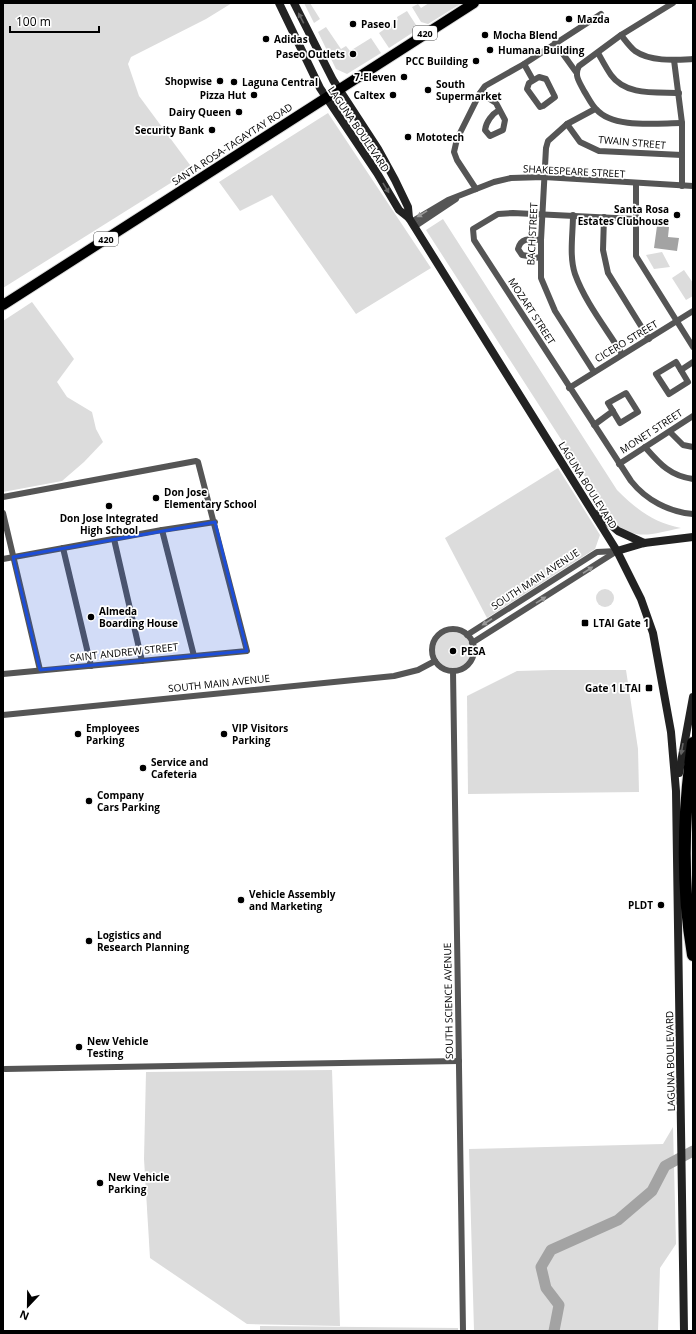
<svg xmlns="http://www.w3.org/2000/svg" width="696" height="1334" font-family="'Open Sans',sans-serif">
<rect width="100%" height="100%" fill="#fff"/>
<g fill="#dcdcdc">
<path d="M3 3H232L206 19 131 57 128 64 139 96 193 169 3 288Z"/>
<path d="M304 3H310L320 19 314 23Z"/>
<path d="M429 3H462L428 24 421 22 412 7 418 4 421 8Z"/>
<path d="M407 11 416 25 412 33 389 48 379 33 398 20 397 17Z"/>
<path d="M326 27 341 49 346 46 350 51 371 38 381 53 347 74 336 69 318 32Z"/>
<path d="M328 113 431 268 356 314 272 195 240 211 219 182Z"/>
<path d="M443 219 617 490C636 509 654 523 681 528 655 533 636 542 615 523L426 230Z"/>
<path d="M662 252 670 267 654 269 646 255Z"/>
<path d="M684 270 693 283V296L686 300 672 278Z"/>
<path d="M32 302 74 359 57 382 67 397 92 412 96 429 103 442 84 462 62 481 3 492V321Z"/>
<path d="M558 468 600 535 595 549 487 618 445 538Z"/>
<circle cx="605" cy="598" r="9"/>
<circle cx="453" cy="650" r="18"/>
<path d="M552 670H626L638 749 639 792 468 794 467 696 517 671Z"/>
<path d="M332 1070 340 1326 247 1324 150 1258 144 1159 146 1072Z"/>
<path d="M673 1127 676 1244 660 1268 658 1331H474L469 1149 663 1144Z"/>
<path d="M260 1326 458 1328V1331H260Z"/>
</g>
<path fill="#a3a3a3" d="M657 226 669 227 668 237 679 238 677 251 654 248Z"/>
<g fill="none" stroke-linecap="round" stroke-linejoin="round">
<path stroke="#a3a3a3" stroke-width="11" d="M554 1331 559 1305 546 1288 541 1267 551 1250 618 1220 652 1191 665 1166 693 1151"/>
<defs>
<path id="primary" d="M3 305 474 3"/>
<path id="highway" d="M693 743C683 813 681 885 693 955"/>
</defs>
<use href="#primary" stroke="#dbdbdb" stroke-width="12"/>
<use href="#highway" stroke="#dbdbdb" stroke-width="14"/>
<g stroke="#555" stroke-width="6">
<path d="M673 3 621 35 579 66C574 76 579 81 584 91 588 97 591 104 596 109 613 129 657 123 682 123"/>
<path d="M621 35C625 40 630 47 635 51 651 62 675 60 693 59"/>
<path d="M555 43 576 72"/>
<path d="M598 53C602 60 606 68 611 75 626 96 656 92 679 93"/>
<path d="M674 60 682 123V186"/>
<path d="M524 64 533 80"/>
<path d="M539 77 546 79 555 97 543 106 540 107 527 89 529 83Z"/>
<path d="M480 93 496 103 505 120 503 130 490 136 485 130C486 122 492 114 499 110"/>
<path d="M567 124 580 142 599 151 682 155"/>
<path d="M636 184V256L693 347"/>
<path d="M476 189 457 160 454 152 457 139 480 93 485 86 524 64 601 14"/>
<path d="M573 215C573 234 569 256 575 274 585 302 606 328 622 354"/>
<path d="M604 217 603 250 608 273 649 339"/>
<path d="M636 219 513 213 498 214 473 229 474 240 631 481C646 500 669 512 693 514"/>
<path d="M411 222 448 200 494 182 511 178 544 177 693 186"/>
<path d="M414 227 456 199"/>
<path d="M540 258 522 255 518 249C521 237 530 239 541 240"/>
<path d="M676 362 688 382 669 394 656 374Z"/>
<path d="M681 370 693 362"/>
<path d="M594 372 555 311 541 278V240L546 148 548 141 567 124 595 109"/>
<path d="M569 388 693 311"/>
<path d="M626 393 638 412 620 423 608 403Z"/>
<path d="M594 425 613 411"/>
<path d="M670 432 683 445 693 447"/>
<path d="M645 447C660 464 670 476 693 479"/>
<path d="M619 464 693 416"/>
<path d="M3 497 196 461 198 462 247 651 3 674"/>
<path d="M3 513 40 670"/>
<path d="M162 530 194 656"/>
<path d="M114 539 142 661"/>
<path d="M63 548 91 666"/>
<path d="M3 559 162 530 215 522"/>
<circle cx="453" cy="650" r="21"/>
<path d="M467 635 597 552 617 551"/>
<path d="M472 643 617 551"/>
<path d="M453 671 463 1331"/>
<path d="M3 715 394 676 418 670 435 661"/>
<path d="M5 1069 459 1061"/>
</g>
<g stroke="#222" stroke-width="8">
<path d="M279 3 320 88 377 173 399 210 409 218 617 551 641 599 653 633 671 732 676 791 684 1331"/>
<path d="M294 3 333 80 378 149 395 180 408 207 409 218"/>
<path d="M598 514 618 531 644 543"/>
<path d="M617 551 644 543 693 537"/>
<path d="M679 773 693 697"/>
</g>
<use href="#primary" stroke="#000" stroke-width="10"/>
<use href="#highway" stroke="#000" stroke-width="12"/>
</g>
<defs><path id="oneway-solid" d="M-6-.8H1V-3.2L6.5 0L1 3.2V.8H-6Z"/></defs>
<g fill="#646464">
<use href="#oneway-solid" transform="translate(301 18) rotate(-117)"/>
<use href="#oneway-solid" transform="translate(386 188) rotate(59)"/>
<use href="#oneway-solid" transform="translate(682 749) rotate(100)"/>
</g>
<g fill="#999">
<use href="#oneway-solid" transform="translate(422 214) rotate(149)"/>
<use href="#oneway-solid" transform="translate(588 570) rotate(-33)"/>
<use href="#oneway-solid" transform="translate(541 600) rotate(-32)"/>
<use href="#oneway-solid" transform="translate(487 622) rotate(147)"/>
</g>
<path fill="#1d4ed8" fill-opacity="0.2" stroke="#1d4ed8" stroke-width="3" stroke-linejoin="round" d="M215 522 247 651 40 670 13 557Z"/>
<g fill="#000" stroke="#fff" stroke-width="1.5">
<circle cx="569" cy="19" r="4"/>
<circle cx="353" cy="24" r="4"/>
<circle cx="485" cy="35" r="4"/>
<circle cx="266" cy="39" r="4"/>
<circle cx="490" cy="50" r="4"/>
<circle cx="353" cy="54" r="4"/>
<circle cx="476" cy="61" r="4"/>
<circle cx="404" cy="77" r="4"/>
<circle cx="220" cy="81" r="4"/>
<circle cx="234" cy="82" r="4"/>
<circle cx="428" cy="90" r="4"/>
<circle cx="254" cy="95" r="4"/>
<circle cx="393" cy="95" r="4"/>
<circle cx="239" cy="112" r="4"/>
<circle cx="212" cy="130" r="4"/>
<circle cx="408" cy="137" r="4"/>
<circle cx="677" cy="215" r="4"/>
<circle cx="156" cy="498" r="4"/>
<circle cx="109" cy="506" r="4"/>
<circle cx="91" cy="617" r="4"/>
<rect x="581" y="619" width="8" height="8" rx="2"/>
<circle cx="453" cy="651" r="4"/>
<rect x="645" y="684" width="8" height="8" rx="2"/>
<circle cx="78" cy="734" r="4"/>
<circle cx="224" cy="734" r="4"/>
<circle cx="143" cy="768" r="4"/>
<circle cx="89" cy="801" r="4"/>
<circle cx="241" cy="900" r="4"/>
<circle cx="661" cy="905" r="4"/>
<circle cx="89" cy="941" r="4"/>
<circle cx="79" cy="1047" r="4"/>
<circle cx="100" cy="1183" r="4"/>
</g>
<g text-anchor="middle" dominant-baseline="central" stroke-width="3.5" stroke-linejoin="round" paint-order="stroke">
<g fill="#fff" stroke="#4c4c4c" stroke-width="1">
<rect x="413" y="26" width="24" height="14" rx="3"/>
<rect x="94" y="232" width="24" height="14" rx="3"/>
</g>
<g font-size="9" font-weight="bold" fill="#000">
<text x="425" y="33">420</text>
<text x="106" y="239">420</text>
</g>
<g font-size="10" font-weight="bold" fill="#000" stroke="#fff" text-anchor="start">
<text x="577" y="19">Mazda</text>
<text x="361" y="24">Paseo I</text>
<text x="493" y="35">Mocha Blend</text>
<text x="274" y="39">Adidas</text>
<text x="498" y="50">Humana Building</text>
<text x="345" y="54" text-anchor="end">Paseo Outlets</text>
<text x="468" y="61" text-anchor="end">PCC Building</text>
<text x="396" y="77" text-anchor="end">7-Eleven</text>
<text x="212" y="81" text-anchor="end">Shopwise</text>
<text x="242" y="82">Laguna Central</text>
<text x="436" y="84">South<tspan x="436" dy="12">Supermarket</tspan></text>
<text x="246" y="95" text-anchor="end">Pizza Hut</text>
<text x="385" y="95" text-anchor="end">Caltex</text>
<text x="231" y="112" text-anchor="end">Dairy Queen</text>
<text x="204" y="130" text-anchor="end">Security Bank</text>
<text x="416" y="137">Mototech</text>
<text x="669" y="209" text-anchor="end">Santa Rosa<tspan x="669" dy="12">Estates Clubhouse</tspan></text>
<text x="164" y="492">Don Jose<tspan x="164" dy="12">Elementary School</tspan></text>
<text x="109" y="518" text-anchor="middle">Don Jose Integrated<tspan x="109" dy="12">High School</tspan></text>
<text x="99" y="611">Almeda<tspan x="99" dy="12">Boarding House</tspan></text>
<text x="593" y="623">LTAI Gate 1</text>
<text x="461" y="651">PESA</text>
<text x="641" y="688" text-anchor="end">Gate 1 LTAI</text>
<text x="86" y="728">Employees<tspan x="86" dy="12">Parking</tspan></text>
<text x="232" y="728">VIP Visitors<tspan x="232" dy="12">Parking</tspan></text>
<text x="151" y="762">Service and<tspan x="151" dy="12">Cafeteria</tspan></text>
<text x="97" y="795">Company<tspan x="97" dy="12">Cars Parking</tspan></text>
<text x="249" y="894">Vehicle Assembly<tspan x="249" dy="12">and Marketing</tspan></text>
<text x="653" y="905" text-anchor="end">PLDT</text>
<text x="97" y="935">Logistics and<tspan x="97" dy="12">Research Planning</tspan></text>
<text x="87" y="1041">New Vehicle<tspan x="87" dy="12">Testing</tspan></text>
<text x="108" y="1177">New Vehicle<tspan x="108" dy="12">Parking</tspan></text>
</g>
<g font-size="10" fill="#000" stroke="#fff">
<text transform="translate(359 129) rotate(56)">LAGUNA BOULEVARD</text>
<text transform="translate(632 142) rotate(5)">TWAIN STREET</text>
<text transform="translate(232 144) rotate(-33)">SANTA ROSA-TAGAYTAY ROAD</text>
<text transform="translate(574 171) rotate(3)">SHAKESPEARE STREET</text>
<text transform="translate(532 234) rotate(-87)">BACH STREET</text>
<text transform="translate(532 311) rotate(57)">MOZART STREET</text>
<text transform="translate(626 341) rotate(-31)">CICERO STREET</text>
<text transform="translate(651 431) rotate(-33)">MONET STREET</text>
<text transform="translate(588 485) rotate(58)">LAGUNA BOULEVARD</text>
<text transform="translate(535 579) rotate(-33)">SOUTH MAIN AVENUE</text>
<text transform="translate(124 652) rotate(-6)">SAINT ANDREW STREET</text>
<text transform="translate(219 683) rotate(-6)">SOUTH MAIN AVENUE</text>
<text transform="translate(448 1001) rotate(-91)">SOUTH SCIENCE AVENUE</text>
<text transform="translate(670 1061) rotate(-91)">LAGUNA BOULEVARD</text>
</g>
</g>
<rect width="696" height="1334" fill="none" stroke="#000000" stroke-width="8"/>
<g transform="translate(28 1306) rotate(202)" stroke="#ffffff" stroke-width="3" paint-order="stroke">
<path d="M0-3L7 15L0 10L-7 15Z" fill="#000000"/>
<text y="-6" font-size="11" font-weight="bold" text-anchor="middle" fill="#000000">N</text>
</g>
<path d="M10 26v6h89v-6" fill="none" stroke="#000000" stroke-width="2"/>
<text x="16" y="26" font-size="12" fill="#000000" stroke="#ffffff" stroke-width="3" paint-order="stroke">100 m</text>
</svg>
